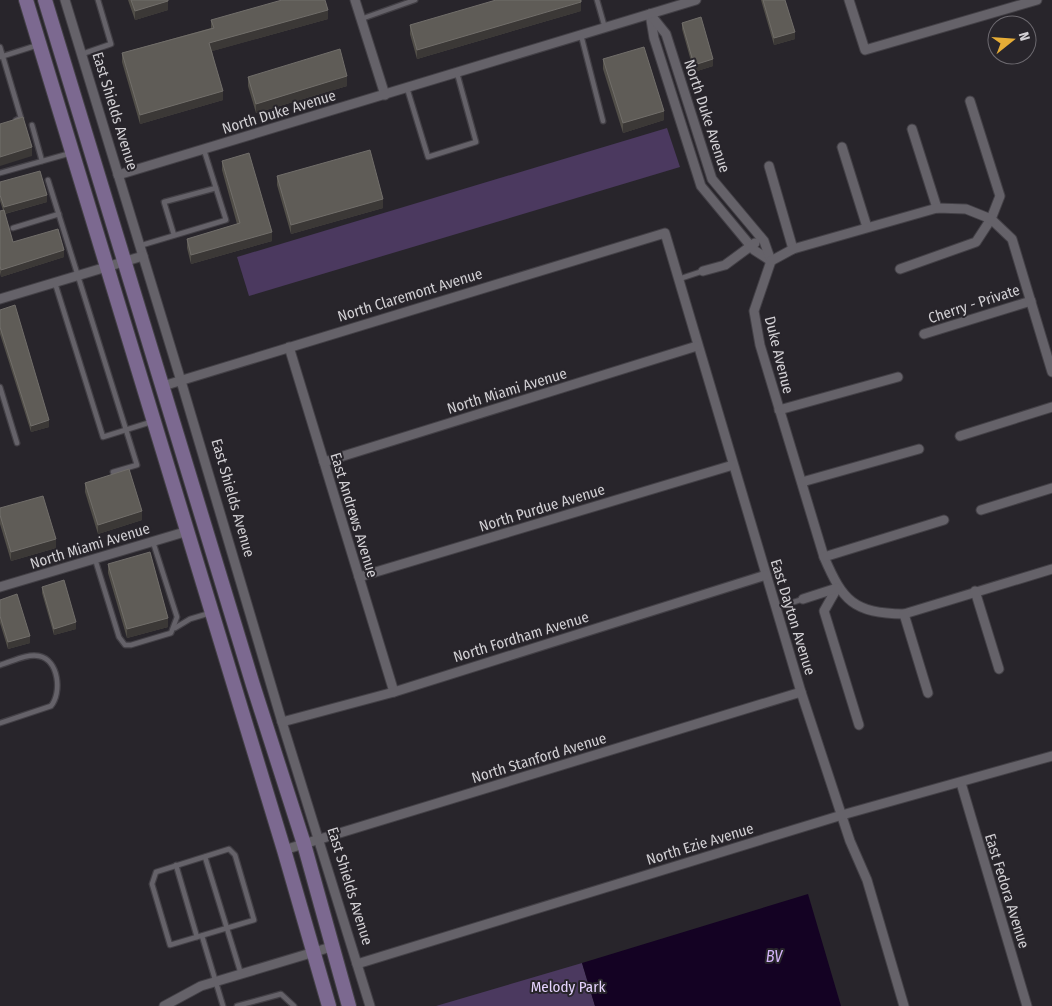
<svg xmlns="http://www.w3.org/2000/svg" width="1052" height="1006" font-family="'Fira Sans Condensed',sans-serif">
<rect width="100%" height="100%" fill="#28252b"/>
<g fill="#4b395f">
<path d="M667 128 680 167 249 296 237 257Z"/>
<path d="M582 963 595 1006H436Z"/>
</g>
<path fill="#140223" d="M808 894 841 1006H595L582 963Z"/>
<g fill="none" stroke-linecap="round" stroke-linejoin="round">
<defs>
<g id="lane">
<path d="M597 0 605 28"/>
<path d="M361 19 415 0"/>
<path d="M581 35 603 121"/>
<path d="M0 47 21 118 16 120"/>
<path d="M82 54 111 44 98 0"/>
<path d="M0 57 38 45"/>
<path d="M407 88 428 157 476 142 457 73"/>
<path d="M32 125 42 161"/>
<path d="M0 173 71 153"/>
<path d="M48 180 137 465 113 472"/>
<path d="M13 228 59 214"/>
<path d="M174 235 164 202 216 188"/>
<path d="M139 246 226 220 204 150"/>
<path d="M679 279 703 271"/>
<path d="M55 283 103 437 151 422"/>
<path d="M0 387 17 443"/>
<path d="M95 559 119 637 125 645H131L171 633 177 617 153 542"/>
<path d="M776 608 803 599"/>
<path d="M175 628 190 619 210 613"/>
<path d="M0 665C11 662 28 653 39 656 59 660 62 693 51 706L0 723"/>
<path d="M229 849 235 855 254 920 170 945 152 884 156 872Z"/>
<path d="M205 857 241 974"/>
<path d="M176 865 197 937"/>
<path d="M202 936 223 1006"/>
<path d="M237 1006 281 994 294 1006"/>
</g>
<g id="street">
<path d="M65 0 181 381 282 722 370 1006"/>
<path d="M355 0 385 95"/>
<path d="M849 0 865 50 1037 0"/>
<path d="M650 14 654 38 701 186 754 250 771 261"/>
<path d="M650 14 666 34 712 179 764 241 771 261"/>
<path d="M912 129 937 208"/>
<path d="M842 147 867 227"/>
<path d="M769 166 793 249"/>
<path d="M118 175 696 0"/>
<path d="M900 269 976 242 991 219 1000 196 970 101"/>
<path d="M703 271 725 265 755 243"/>
<path d="M0 299 143 256"/>
<path d="M924 334 1031 301"/>
<path d="M289 347 394 692"/>
<path d="M1052 372 1012 239 991 219 966 209 937 208 793 249 771 261 754 311 760 345 824 557C843 601 853 613 904 614L1052 569"/>
<path d="M163 386 665 233 801 692 850 841 867 880 904 1006"/>
<path d="M779 410 898 377"/>
<path d="M960 436 1052 407"/>
<path d="M324 462 697 346"/>
<path d="M802 482 919 449"/>
<path d="M981 510 1052 488"/>
<path d="M824 557 944 520"/>
<path d="M359 577 733 465"/>
<path d="M0 587 188 531"/>
<path d="M837 588 824 611 859 725"/>
<path d="M975 591 999 669"/>
<path d="M803 599 837 588"/>
<path d="M904 614 928 693"/>
<path d="M282 722 394 692 766 575"/>
<path d="M961 783 1027 1006"/>
<path d="M284 850 801 692"/>
<path d="M357 964 842 815 1052 756"/>
<path d="M164 1006 201 986 331 947"/>
</g>
<g id="secondary">
<path d="M26 0 284 850 329 1006"/>
<path d="M45 0 253 685 304 844 349 1006"/>
</g>
</defs>
<use href="#lane" stroke="#434046" stroke-width="7"/>
<use href="#street" stroke="#434046" stroke-width="11"/>
<use href="#secondary" stroke="#434046" stroke-width="16"/>
<use href="#lane" stroke="#656269" stroke-width="4.5"/>
<use href="#street" stroke="#656269" stroke-width="9"/>
<use href="#secondary" stroke="#7c6990" stroke-width="14"/>
</g>
<g fill="#514e48">
<path d="M128 0H168V10L135 20Z"/>
<path d="M761 0H785L795 39 774 45Z"/>
<path d="M581 11 417 59 410 34V25Z"/>
<path d="M328 19 212 51 223 100 140 124 122 62V53L211 28V20Z"/>
<path d="M682 23 713 66 694 72 682 29Z"/>
<path d="M603 59 664 120 623 133 603 69Z"/>
<path d="M248 77 347 86 256 113 248 86Z"/>
<path d="M222 161 272 241 191 264 187 248V239L237 224 222 170Z"/>
<path d="M277 176 383 208 291 234 277 185Z"/>
<path d="M0 182 47 202 5 214 13 242 64 257 1 277 0 272V211L3 210 0 201Z"/>
<path d="M0 310 49 427 31 432 0 334Z"/>
<path d="M85 483 142 520 98 534 85 492Z"/>
<path d="M0 508 56 548 11 561 0 524Z"/>
<path d="M108 564 168 627 127 638 108 573Z"/>
<path d="M42 587 76 629 54 635 42 593Z"/>
<path d="M0 600 30 643 8 649 0 623Z"/>
</g>
<g fill="#3b3836">
<path d="M168 1V10L135 20V11Z"/>
<path d="M581 2V11L417 59V50Z"/>
<path d="M328 10V19L209 52V43Z"/>
<path d="M795 32V39L774 45V38Z"/>
<path d="M713 59V66L694 72V65Z"/>
<path d="M347 76V86L256 113V104Z"/>
<path d="M223 91V100L140 124V115Z"/>
<path d="M664 111V120L623 133V123Z"/>
<path d="M32 147V156L0 166V157Z"/>
<path d="M47 195V202L4 214V207Z"/>
<path d="M383 199V208L291 234V225Z"/>
<path d="M272 232V241L191 264V255Z"/>
<path d="M64 250V257L1 277V270Z"/>
<path d="M49 420V427L31 432V426Z"/>
<path d="M142 511V520L98 534V525Z"/>
<path d="M56 539V548L11 561V552Z"/>
<path d="M168 618V627L127 638V629Z"/>
<path d="M76 622V629L54 635V629Z"/>
<path d="M30 636V643L8 649V642Z"/>
</g>
<g fill="#5f5c57" stroke="#716e6a">
<path d="M131 0H168V1L135 11Z"/>
<path d="M282 0H325L328 10 209 43 223 91 140 115 122 53 214 28 211 20Z"/>
<path d="M496 0H581V2L417 50 410 25Z"/>
<path d="M763 0H785L795 32 774 38Z"/>
<path d="M701 17 713 59 694 65 682 23Z"/>
<path d="M644 47 664 111 623 123 603 59Z"/>
<path d="M340 49 347 76 256 104 248 77Z"/>
<path d="M23 117 32 147 0 157V124Z"/>
<path d="M370 150 383 199 291 225 277 176Z"/>
<path d="M249 153 272 232 191 255 187 239 240 223 222 161Z"/>
<path d="M40 171 47 195 4 207 0 195V182Z"/>
<path d="M4 210 13 242 58 229 64 250 1 270 0 266V211Z"/>
<path d="M15 305 49 420 31 426 0 327V310Z"/>
<path d="M129 469 142 511 98 525 85 483Z"/>
<path d="M43 496 56 539 11 552 0 515V508Z"/>
<path d="M150 552 168 618 127 629 108 564Z"/>
<path d="M64 580 76 622 54 629 42 587Z"/>
<path d="M17 594 30 636 8 642 0 616V600Z"/>
</g>
<g text-anchor="middle" dominant-baseline="central" stroke-width="4" stroke-linejoin="round" paint-order="stroke">
<g font-size="15" fill="#d2d0d4" stroke="#28252b">
<text transform="translate(115 111) rotate(73)">East Shields Avenue</text>
<text transform="translate(279 112) rotate(-17)">North Duke Avenue</text>
<text transform="translate(707 116) rotate(72)">North Duke Avenue</text>
<text transform="translate(410 295) rotate(-17)">North Claremont Avenue</text>
<text transform="translate(974 304) rotate(-18)">Cherry - Private</text>
<text transform="translate(779 355) rotate(76)">Duke Avenue</text>
<text transform="translate(507 391) rotate(-17)">North Miami Avenue</text>
<text transform="translate(233 498) rotate(74)">East Shields Avenue</text>
<text transform="translate(542 508) rotate(-17)">North Purdue Avenue</text>
<text transform="translate(354 515) rotate(73)">East Andrews Avenue</text>
<text transform="translate(90 546) rotate(-17)">North Miami Avenue</text>
<text transform="translate(793 617) rotate(73)">East Dayton Avenue</text>
<text transform="translate(521 637) rotate(-17)">North Fordham Avenue</text>
<text transform="translate(539 758) rotate(-17)">North Stanford Avenue</text>
<text transform="translate(700 844) rotate(-17)">North Ezie Avenue</text>
<text transform="translate(350 886) rotate(73)">East Shields Avenue</text>
<text transform="translate(1007 891) rotate(73)">East Fedora Avenue</text>
</g>
<g font-size="15" fill="#e5d3fd" stroke="#28252b">
<text x="568" y="987">Melody Park</text>
</g>
<g font-size="16" font-style="italic" fill="#d4b4f9" stroke="#28252b">
<text x="774" y="956">BV</text>
</g>
</g>
<g transform="translate(1012 40) rotate(73)"><circle r="24" fill="#28252b" stroke="#6c696f"/>
<path d="M0-4L9 19L0 12L-9 19Z" fill="#e6ad36"/>
<text y="-8" font-size="14" font-weight="bold" text-anchor="middle" fill="#d2d0d4">N</text>
</g>
</svg>
